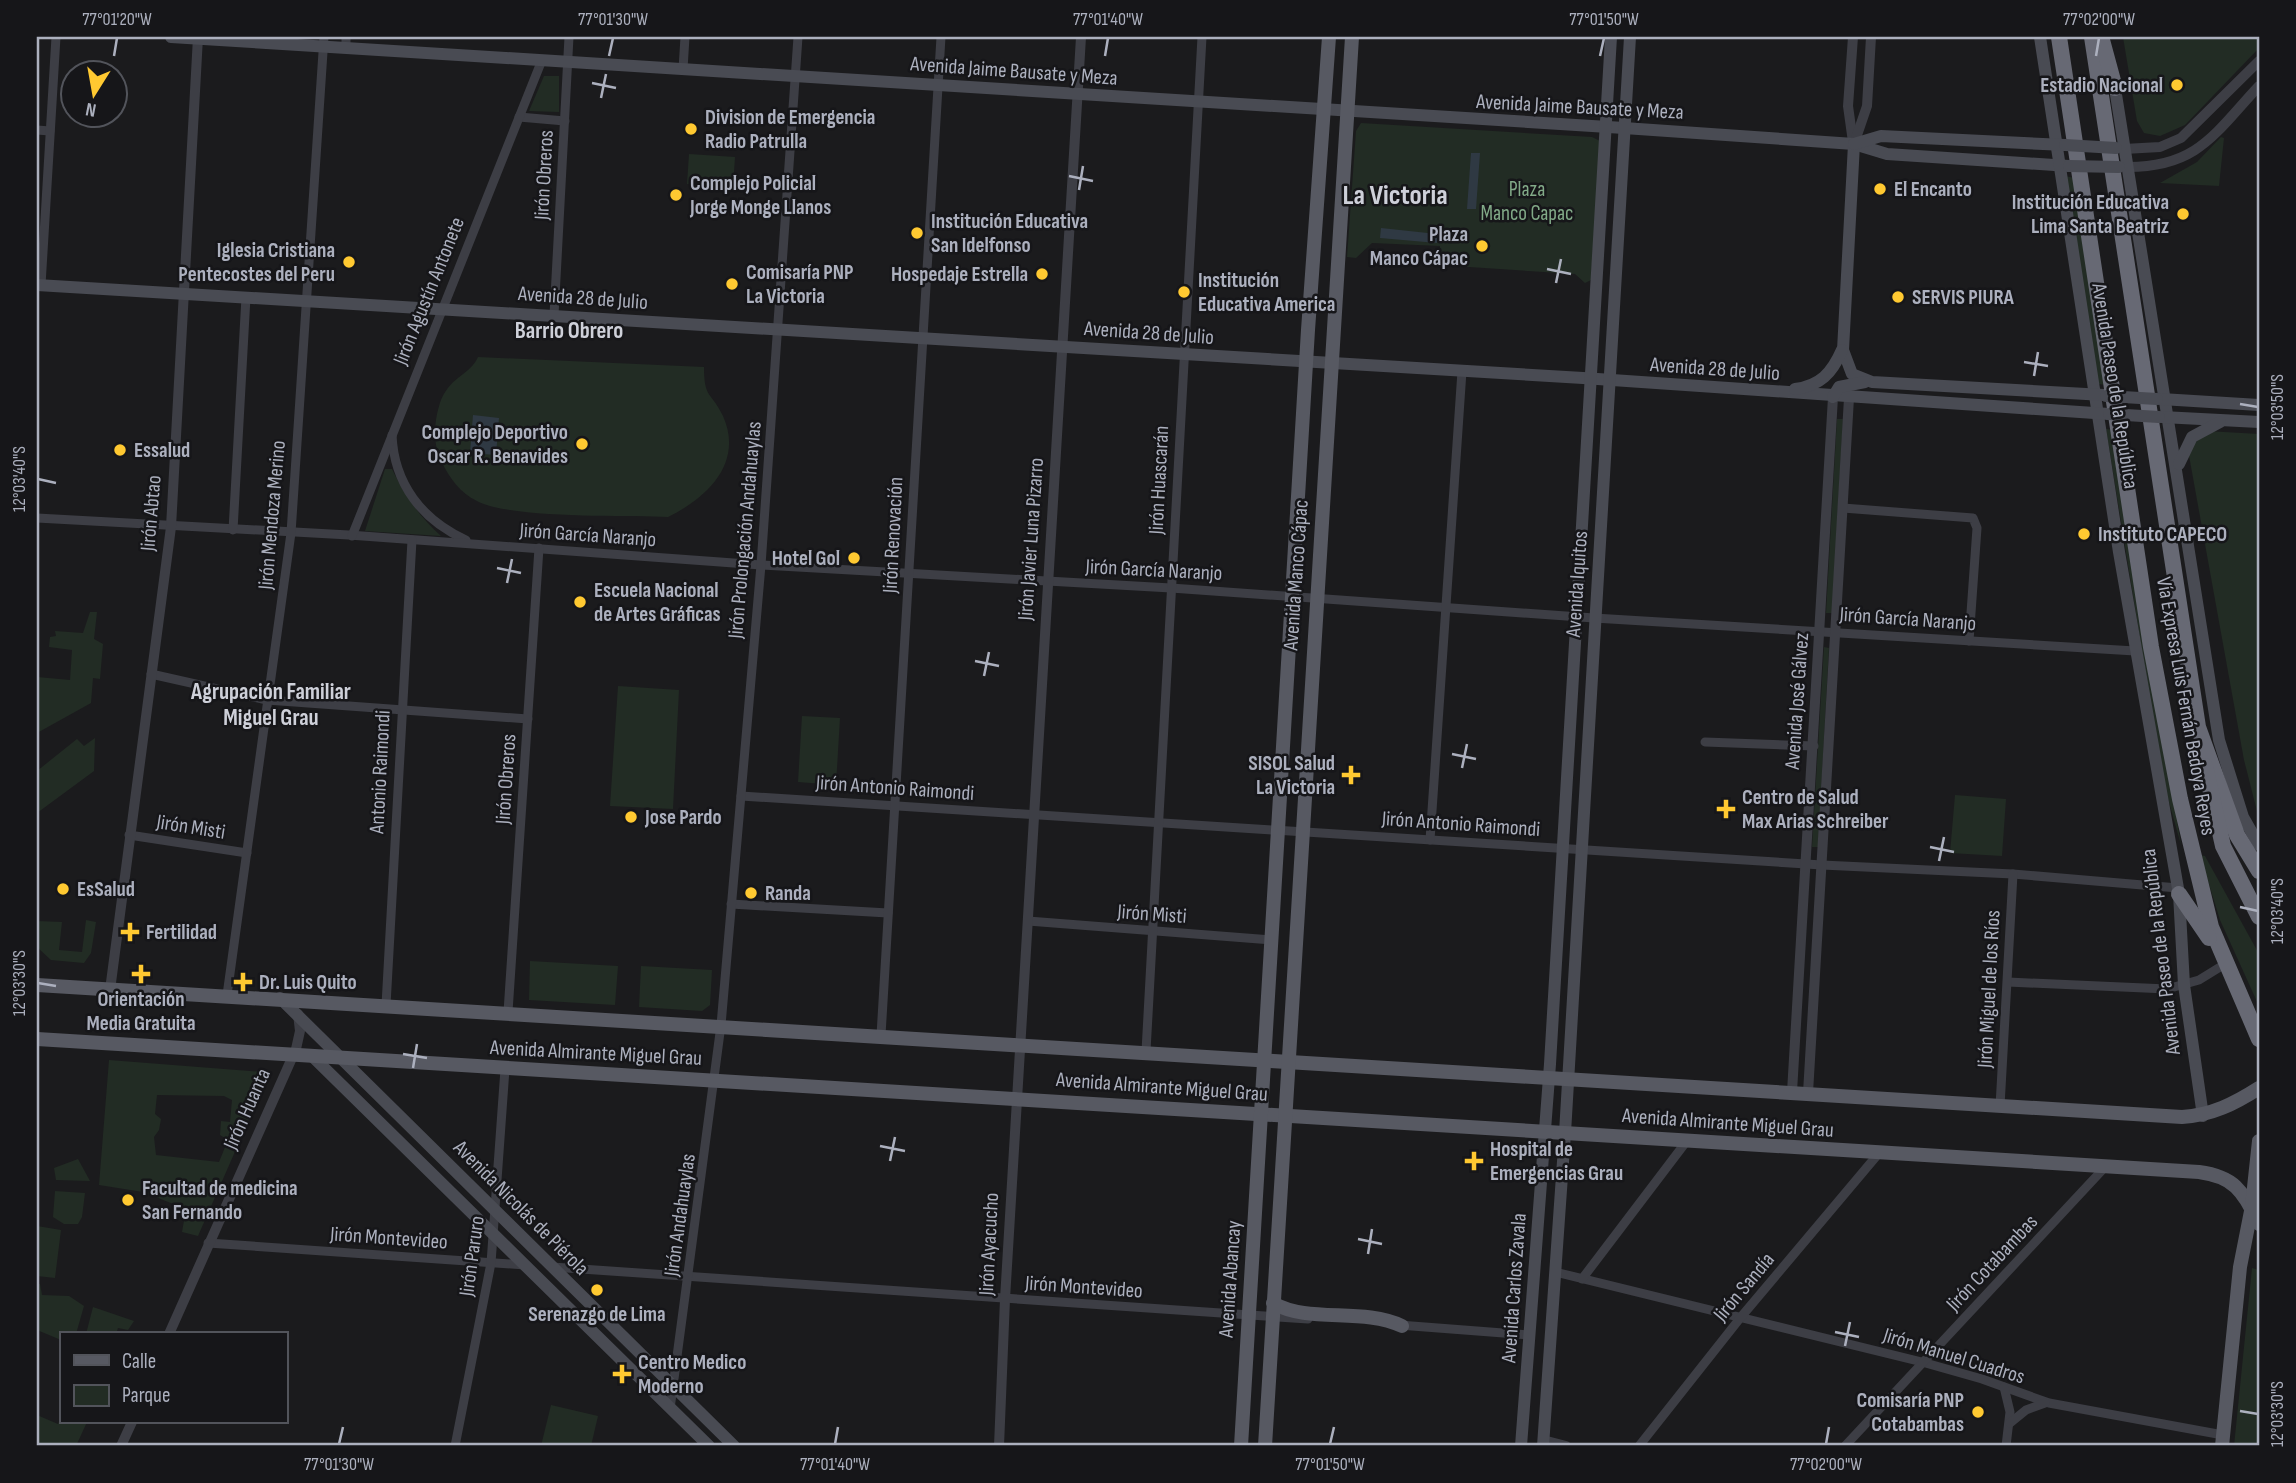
<svg xmlns="http://www.w3.org/2000/svg" width="2296" height="1483" font-family="'Sofia Sans Condensed',sans-serif">
<rect width="100%" height="100%" fill="#1b1b1d"/>
<g fill="#222c24" fill-rule="evenodd">
<path d="M2123 37H2259V48L2185 125 2160 136 2144 133 2137 121Z"/>
<path d="M544 76H559V112L529 111Z"/>
<path d="M1361 123 1592 137 1600 141 1591 280 1585 283 1575 274 1439 265 1440 246 1372 243 1356 258 1347 257 1356 131Z"/>
<path d="M2221 137 2224 138 2219 186 2160 183 2197 162Z"/>
<path d="M689 154 735 157 733 187 687 184Z"/>
<path d="M2065 176 2075 178 2107 385 2098 384Z"/>
<path d="M478 357 704 367C704 399 711 391 723 416 744 463 707 498 668 517 626 515 510 519 477 501 460 493 450 478 442 463 432 445 434 419 441 400 452 375 470 375 478 357Z"/>
<path d="M1837 419H1843L1832 613H1826Z"/>
<path d="M2106 429 2114 430 2181 845 2163 781Z"/>
<path d="M2207 431 2259 434V819L2244 760 2188 450Z"/>
<path d="M385 469H392C405 496 419 516 441 536L365 531Z"/>
<path d="M90 612H97L94 639 103 644 100 679 93 678 91 703 37 733V677L70 680 72 650 49 647 50 637 56 636 55 631 83 633Z"/>
<path d="M1824 647 1829 648 1818 847H1812Z"/>
<path d="M618 686 679 690 673 809 610 806Z"/>
<path d="M802 716 840 718 836 785 798 782Z"/>
<path d="M95 738 94 771 37 813V771L77 739 84 746Z"/>
<path d="M1955 795 2006 799 2002 856 1950 853Z"/>
<path d="M2200 855 2205 856 2259 954V1006L2220 920Z"/>
<path d="M86 920 96 922 91 953 84 963 51 960 37 947V921L62 922 59 950 82 952Z"/>
<path d="M530 961 618 966 615 1005 529 1000Z"/>
<path d="M641 966 712 970 710 1005 702 1011 639 1007Z"/>
<path d="M109 1060 264 1072 262 1090 198 1236 182 1232 186 1209 143 1192 99 1185ZM157 1095 224 1096 232 1100 230 1122 221 1121 220 1135 228 1140 219 1162 156 1155 154 1137 159 1130 161 1119 155 1114Z"/>
<path d="M78 1159 90 1181 56 1180 54 1168Z"/>
<path d="M55 1191 85 1193 82 1217 78 1224H64L53 1217Z"/>
<path d="M37 1226 61 1230 55 1278 37 1276Z"/>
<path d="M2252 1268 2259 1270V1446H2234Z"/>
<path d="M37 1284H40L42 1295 69 1296 84 1306 76 1334H61V1340L37 1330Z"/>
<path d="M93 1307 134 1321 128 1330 118 1328 116 1334H86Z"/>
<path d="M551 1405 598 1416 591 1446H541Z"/>
<path d="M37 1415 58 1424 61 1416V1422H87L76 1446H37Z"/>
</g>
<g fill="#2f3943">
<path d="M1471 153H1480L1476 209H1467Z"/>
<path d="M1381 228 1437 234V243L1380 238Z"/>
<path d="M473 415 499 418 496 455 470 453Z"/>
</g>
<g fill="none" stroke-linecap="round" stroke-linejoin="round">
<g stroke="#3d3e45" stroke-width="9">
<path d="M346 47V37"/>
<path d="M683 69 685 37"/>
<path d="M519 117 565 121"/>
<path d="M37 130 50 131"/>
<path d="M41 285 56 37"/>
<path d="M554 315 569 37"/>
<path d="M392 435C394 484 422 520 466 540"/>
<path d="M1843 508 1973 518 1977 528 1969 641"/>
<path d="M37 518 349 535 761 565 1171 588 1594 618 2135 651"/>
<path d="M233 530 246 297"/>
<path d="M352 536 542 60"/>
<path d="M151 674 267 700 528 719"/>
<path d="M1705 742 1814 746"/>
<path d="M741 796 1822 865 2013 874 2178 888"/>
<path d="M129 835 247 853"/>
<path d="M1430 840 1462 371"/>
<path d="M731 904 888 913"/>
<path d="M1028 921 1272 940"/>
<path d="M2008 982 2167 989 2199 980 2225 964"/>
<path d="M227 995 291 533 324 37"/>
<path d="M386 1005 412 540"/>
<path d="M508 1012 539 548"/>
<path d="M881 1035 941 37"/>
<path d="M1146 1051 1202 37"/>
<path d="M2000 1106 2013 874"/>
<path d="M208 1243 525 1265"/>
<path d="M552 1267 1308 1319"/>
<path d="M1555 1272 1922 1362 1982 1379 2049 1403 2223 1435"/>
<path d="M1582 1279 1686 1142"/>
<path d="M1399 1325 1530 1335"/>
<path d="M2004 1387 2010 1412 2006 1446"/>
<path d="M670 1409 721 1025 761 565 798 37"/>
<path d="M2010 1423 2026 1410 2045 1403"/>
<path d="M455 1446 491 1263 505 1069"/>
<path d="M1639 1446 1741 1317 1879 1153"/>
<path d="M1845 1446 2106 1166"/>
</g>
<g stroke="#3d3e45" stroke-width="10">
<path d="M1853 37 1848 106 1853 142"/>
<path d="M1854 144 1867 106 1871 37"/>
<path d="M2124 149 2160 147 2181 138 2259 61"/>
<path d="M2128 167C2198 167 2215 133 2259 86"/>
<path d="M110 990 171 527 198 37"/>
<path d="M1792 1092 1833 397"/>
<path d="M1808 1093 1849 398"/>
<path d="M169 1334 296 1049 300 1031 298 1014"/>
<path d="M1543 1440 1566 1446"/>
<path d="M121 1446 132 1422"/>
<path d="M999 1446 1005 1299 1081 37"/>
</g>
<g stroke="#494b53" stroke-width="12">
<path d="M171 37 1624 128 1854 144 1887 154 2069 166"/>
<path d="M2040 37 2119 552 2179 894 2184 985 2203 1116"/>
<path d="M2114 82 2219 740 2243 817 2259 845"/>
<path d="M1854 144 1843 350 1852 374 1872 382 2104 395"/>
<path d="M1854 144 1881 136 2065 145"/>
<path d="M37 285 1583 378 2109 414"/>
<path d="M1795 389C1820 386 1832 373 1842 350"/>
<path d="M1833 397 1839 387 1865 382"/>
<path d="M2161 399 2259 405"/>
<path d="M2162 417 2259 422"/>
<path d="M2179 464 2192 437 2220 422"/>
<path d="M280 998 734 1446"/>
<path d="M311 1055 709 1446"/>
<path d="M1521 1446 1550 1064 1611 37"/>
<path d="M1543 1446 1565 1133 1630 37"/>
</g>
<g stroke="#575962" stroke-width="14">
<path d="M37 985 2182 1117C2212 1115 2234 1104 2259 1088"/>
<path d="M37 1039 2199 1172C2237 1177 2243 1193 2259 1224"/>
<path d="M1273 1303C1309 1324 1362 1307 1402 1326"/>
<path d="M1241 1446 1308 330 1329 37"/>
<path d="M1265 1446 1352 37"/>
<path d="M2222 1446 2240 1267 2252 1206 2259 1141"/>
</g>
<g stroke="#676974" stroke-width="16">
<path d="M2059 37 2151 647 2180 799 2211 927 2259 1039"/>
<path d="M2092 37 2198 727 2237 835 2259 871"/>
<path d="M2102 40 2115 88"/>
<path d="M2205 766 2223 846 2259 917"/>
<path d="M2179 894 2209 938"/>
</g>
<g stroke="#494b53" stroke-width="12">
<path d="M2065 145 2116 148"/>
<path d="M2069 166 2119 167"/>
<path d="M2106 396 2157 399"/>
<path d="M2109 414 2159 417"/>
</g>
</g>
<path fill="none" stroke="#acb0be" stroke-width="2.5" d="M114 56 117 38M609 56 613 38M1105 56 1108 38M1600 56 1604 38M2096 56 2099 38M592 83 616 88M601 98 606 74M1069 176 1093 181M1079 190 1083 166M1547 269 1571 274M1556 283 1561 259M2024 362 2048 366M2034 376 2038 352M2240 404 2258 407M38 479 56 483M497 568 521 573M507 583 512 559M975 661 999 666M984 676 989 652M1452 754 1476 759M1462 768 1467 744M1930 847 1954 852M1939 861 1944 837M2240 907 2258 911M38 983 56 986M403 1054 427 1058M413 1068 417 1044M880 1146 905 1151M890 1161 895 1137M1358 1239 1382 1244M1368 1254 1372 1229M1835 1332 1859 1337M1845 1346 1850 1322M2240 1411 2258 1414M339 1444 343 1427M835 1444 838 1427M1330 1444 1334 1427M1826 1444 1829 1427"/>
<g fill="#ffc931" stroke="#161619" stroke-width="2.5">
<circle cx="2177" cy="85" r="7"/>
<circle cx="691" cy="129" r="7"/>
<circle cx="1880" cy="189" r="7"/>
<circle cx="676" cy="195" r="7"/>
<circle cx="2183" cy="214" r="7"/>
<circle cx="917" cy="233" r="7"/>
<circle cx="1482" cy="246" r="7"/>
<circle cx="349" cy="262" r="7"/>
<circle cx="1042" cy="274" r="7"/>
<circle cx="732" cy="284" r="7"/>
<circle cx="1184" cy="292" r="7"/>
<circle cx="1898" cy="297" r="7"/>
<circle cx="582" cy="444" r="7"/>
<circle cx="120" cy="450" r="7"/>
<circle cx="2084" cy="534" r="7"/>
<circle cx="854" cy="558" r="7"/>
<circle cx="580" cy="602" r="7"/>
<path d="M1347.5 764.5h7v7h7v7h-7v7h-7v-7h-7v-7h7z"/>
<path d="M1722.5 798.5h7v7h7v7h-7v7h-7v-7h-7v-7h7z"/>
<circle cx="631" cy="817" r="7"/>
<circle cx="63" cy="889" r="7"/>
<circle cx="751" cy="893" r="7"/>
<path d="M126.5 921.5h7v7h7v7h-7v7h-7v-7h-7v-7h7z"/>
<path d="M137.5 963.5h7v7h7v7h-7v7h-7v-7h-7v-7h7z"/>
<path d="M239.5 971.5h7v7h7v7h-7v7h-7v-7h-7v-7h7z"/>
<path d="M1470.5 1150.5h7v7h7v7h-7v7h-7v-7h-7v-7h7z"/>
<circle cx="128" cy="1200" r="7"/>
<circle cx="597" cy="1290" r="7"/>
<path d="M618.5 1363.5h7v7h7v7h-7v7h-7v-7h-7v-7h7z"/>
<circle cx="1978" cy="1412" r="7"/>
</g>
<g text-anchor="middle" dominant-baseline="central" stroke-width="5" stroke-linejoin="round" paint-order="stroke">
<g font-size="21" fill="#acb0be" stroke="#161619">
<text transform="translate(1014 71) rotate(4)">Avenida Jaime Bausate y Meza</text>
<text transform="translate(1580 107) rotate(3)">Avenida Jaime Bausate y Meza</text>
<text transform="translate(544 175) rotate(-87)">Jirón Obreros</text>
<text transform="translate(429 291) rotate(-68)">Jirón Agustín Antonete</text>
<text transform="translate(583 298) rotate(4)">Avenida 28 de Julio</text>
<text transform="translate(1149 333) rotate(4)">Avenida 28 de Julio</text>
<text transform="translate(1715 369) rotate(4)">Avenida 28 de Julio</text>
<text transform="translate(2115 386) rotate(81)">Avenida Paseo de la República</text>
<text transform="translate(1159 480) rotate(-87)">Jirón Huascarán</text>
<text transform="translate(151 513) rotate(-85)">Jirón Abtao</text>
<text transform="translate(272 515) rotate(-85)">Jirón Mendoza Merino</text>
<text transform="translate(745 530) rotate(-85)">Jirón Prolongación Andahuaylas</text>
<text transform="translate(588 535) rotate(4)">Jirón García Naranjo</text>
<text transform="translate(893 535) rotate(-87)">Jirón Renovación</text>
<text transform="translate(1031 539) rotate(-86)">Jirón Javier Luna Pizarro</text>
<text transform="translate(1154 570) rotate(3)">Jirón García Naranjo</text>
<text transform="translate(1296 575) rotate(-86)">Avenida Manco Cápac</text>
<text transform="translate(1577 584) rotate(-86)">Avenida Iquitos</text>
<text transform="translate(1908 619) rotate(4)">Jirón García Naranjo</text>
<text transform="translate(1797 701) rotate(-86)">Avenida José Gálvez</text>
<text transform="translate(2186 706) rotate(80)">Vía Expresa Luis Fernán Bedoya Reyes</text>
<text transform="translate(380 772) rotate(-87)">Antonio Raimondi</text>
<text transform="translate(506 779) rotate(-86)">Jirón Obreros</text>
<text transform="translate(895 788) rotate(4)">Jirón Antonio Raimondi</text>
<text transform="translate(1461 824) rotate(4)">Jirón Antonio Raimondi</text>
<text transform="translate(191 827) rotate(9)">Jirón Misti</text>
<text transform="translate(1152 914) rotate(4)">Jirón Misti</text>
<text transform="translate(2161 952) rotate(-97)">Avenida Paseo de la República</text>
<text transform="translate(1989 989) rotate(-87)">Jirón Miguel de los Ríos</text>
<text transform="translate(596 1053) rotate(3)">Avenida Almirante Miguel Grau</text>
<text transform="translate(1162 1087) rotate(4)">Avenida Almirante Miguel Grau</text>
<text transform="translate(247 1109) rotate(-66)">Jirón Huanta</text>
<text transform="translate(1728 1123) rotate(4)">Avenida Almirante Miguel Grau</text>
<text transform="translate(521 1208) rotate(45)">Avenida Nicolás de Piérola</text>
<text transform="translate(680 1215) rotate(-82)">Jirón Andahuaylas</text>
<text transform="translate(389 1238) rotate(4)">Jirón Montevideo</text>
<text transform="translate(989 1244) rotate(-87)">Jirón Ayacucho</text>
<text transform="translate(472 1256) rotate(-82)">Jirón Paruro</text>
<text transform="translate(1992 1263) rotate(-47)">Jirón Cotabambas</text>
<text transform="translate(1230 1279) rotate(-86)">Avenida Abancay</text>
<text transform="translate(1084 1287) rotate(4)">Jirón Montevideo</text>
<text transform="translate(1744 1287) rotate(-50)">Jirón Sandía</text>
<text transform="translate(1514 1288) rotate(-86)">Avenida Carlos Zavala</text>
<text transform="translate(1954 1356) rotate(17)">Jirón Manuel Cuadros</text>
</g>
<g font-size="21" font-weight="bold" fill="#acb0be" stroke="#161619" text-anchor="start">
<text x="2163" y="85" text-anchor="end">Estadio Nacional</text>
<text x="705" y="117">Division de Emergencia<tspan x="705" dy="24">Radio Patrulla</tspan></text>
<text x="690" y="183">Complejo Policial<tspan x="690" dy="24">Jorge Monge Llanos</tspan></text>
<text x="1894" y="189">El Encanto</text>
<text x="2169" y="202" text-anchor="end">Institución Educativa<tspan x="2169" dy="24">Lima Santa Beatriz</tspan></text>
<text x="931" y="221">Institución Educativa<tspan x="931" dy="24">San Idelfonso</tspan></text>
<text x="1468" y="234" text-anchor="end">Plaza<tspan x="1468" dy="24">Manco Cápac</tspan></text>
<text x="335" y="250" text-anchor="end">Iglesia Cristiana<tspan x="335" dy="24">Pentecostes del Peru</tspan></text>
<text x="746" y="272">Comisaría PNP<tspan x="746" dy="24">La Victoria</tspan></text>
<text x="1028" y="274" text-anchor="end">Hospedaje Estrella</text>
<text x="1198" y="280">Institución<tspan x="1198" dy="24">Educativa America</tspan></text>
<text x="1912" y="297">SERVIS PIURA</text>
<text x="568" y="432" text-anchor="end">Complejo Deportivo<tspan x="568" dy="24">Oscar R. Benavides</tspan></text>
<text x="134" y="450">Essalud</text>
<text x="2098" y="534">Instituto CAPECO</text>
<text x="840" y="558" text-anchor="end">Hotel Gol</text>
<text x="594" y="590">Escuela Nacional<tspan x="594" dy="24">de Artes Gráficas</tspan></text>
<text x="1335" y="763" text-anchor="end">SISOL Salud<tspan x="1335" dy="24">La Victoria</tspan></text>
<text x="1742" y="797">Centro de Salud<tspan x="1742" dy="24">Max Arias Schreiber</tspan></text>
<text x="645" y="817">Jose Pardo</text>
<text x="77" y="889">EsSalud</text>
<text x="765" y="893">Randa</text>
<text x="146" y="932">Fertilidad</text>
<text x="259" y="982">Dr. Luis Quito</text>
<text x="141" y="999" text-anchor="middle">Orientación<tspan x="141" dy="24">Media Gratuita</tspan></text>
<text x="1490" y="1149">Hospital de<tspan x="1490" dy="24">Emergencias Grau</tspan></text>
<text x="142" y="1188">Facultad de medicina<tspan x="142" dy="24">San Fernando</tspan></text>
<text x="597" y="1314" text-anchor="middle">Serenazgo de Lima</text>
<text x="638" y="1362">Centro Medico<tspan x="638" dy="24">Moderno</tspan></text>
<text x="1964" y="1400" text-anchor="end">Comisaría PNP<tspan x="1964" dy="24">Cotabambas</tspan></text>
</g>
<g font-size="21" fill="#82aa88" stroke="#161619">
<text x="1527" y="189">Plaza<tspan x="1527" dy="24">Manco Capac</tspan></text>
</g>
<g font-size="23" font-weight="bold" fill="#ced0d9" stroke="#161619">
<text x="569" y="331">Barrio Obrero</text>
<text x="271" y="692">Agrupación Familiar<tspan x="271" dy="26">Miguel Grau</tspan></text>
</g>
<g font-size="28" font-weight="bold" fill="#ced0d9" stroke="#161619">
<text x="1395" y="195">La Victoria</text>
</g>
</g>
<rect width="2296" height="1483" fill="none" stroke="#161619" stroke-width="77"/>
<rect x="60" y="1332" width="228" height="91" fill="#161619" stroke="#52545b" stroke-width="2"/>
<rect x="74" y="1355" width="35" height="10" fill="#575962" stroke="#52545b" stroke-width="2"/>
<text x="122" y="1368" font-size="21" fill="#acb0be">Calle</text>
<rect x="74" y="1385" width="35" height="21" fill="#222c24" stroke="#52545b" stroke-width="2"/>
<text x="122" y="1402" font-size="21" fill="#acb0be">Parque</text>
<g transform="translate(94 94) rotate(191)"><circle r="33" fill="#161619" stroke="#52545b" stroke-width="2"/>
<path d="M0-5L12 26L0 18L-12 26Z" fill="#ffc931"/>
<text y="-10" font-size="19" font-weight="bold" text-anchor="middle" fill="#acb0be">N</text>
</g>
<rect x="38" y="38" width="2220" height="1406" fill="none" stroke="#acb0be" stroke-width="2.5"/>
<g font-size="18" text-anchor="middle" fill="#acb0be">
<text x="117" y="25">77°01'20"W</text>
<text x="613" y="25">77°01'30"W</text>
<text x="1108" y="25">77°01'40"W</text>
<text x="1604" y="25">77°01'50"W</text>
<text x="2099" y="25">77°02'00"W</text>
<text transform="translate(2277 407) rotate(-90)" y="6">12°03'50"S</text>
<text transform="translate(19 479) rotate(-90)" y="6">12°03'40"S</text>
<text transform="translate(2277 911) rotate(-90)" y="6">12°03'40"S</text>
<text transform="translate(19 983) rotate(-90)" y="6">12°03'30"S</text>
<text transform="translate(2277 1414) rotate(-90)" y="6">12°03'30"S</text>
<text x="339" y="1470">77°01'30"W</text>
<text x="835" y="1470">77°01'40"W</text>
<text x="1330" y="1470">77°01'50"W</text>
<text x="1826" y="1470">77°02'00"W</text>
</g>
</svg>
